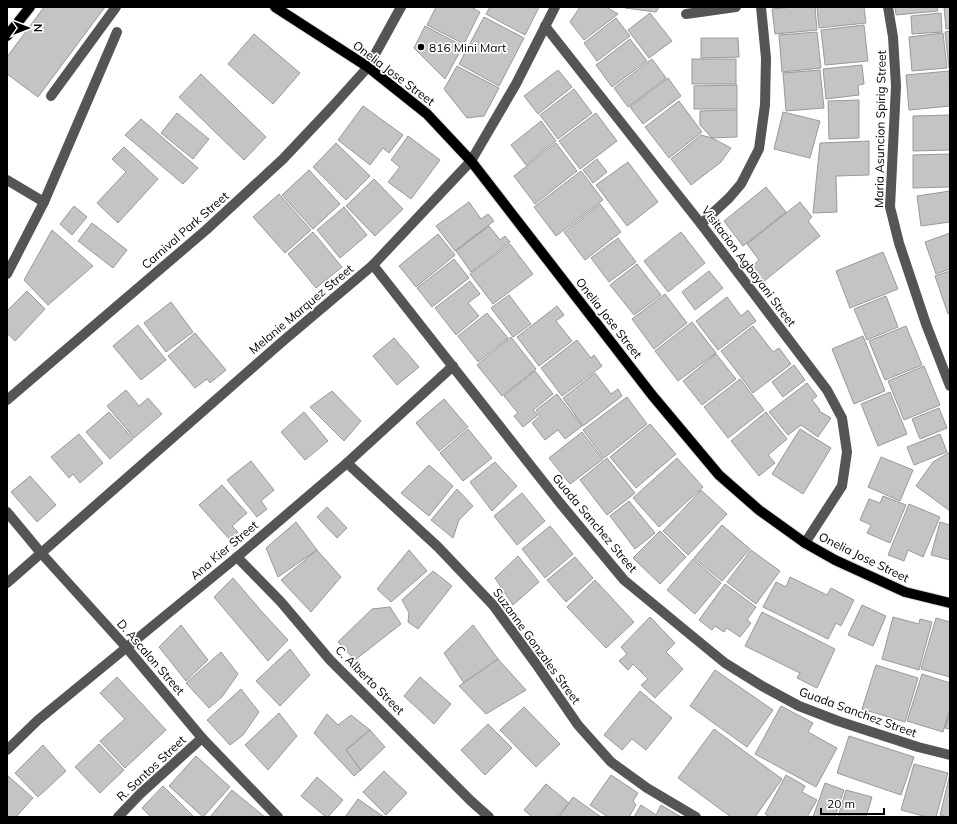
<svg xmlns="http://www.w3.org/2000/svg" width="957" height="824" font-family="Mulish,sans-serif">
<rect width="100%" height="100%" fill="#fff"/>
<g fill="#c4c4c4" stroke="#999">
<path d="M44 7H105L38 97 7 74V57Z"/>
<path d="M436 7H471L480 12 464 44 427 25Z"/>
<path d="M490 7H539L525 35 486 14Z"/>
<path d="M580 7H606L618 14 584 40 570 22Z"/>
<path d="M625 7H659L656 12 625 8Z"/>
<path d="M794 7H815L817 30 775 34 772 9Z"/>
<path d="M817 7H864L866 23 819 28Z"/>
<path d="M895 7H937L938 11 896 15Z"/>
<path d="M944 7H950V28L946 29Z"/>
<path d="M650 13 672 41 649 58 628 30Z"/>
<path d="M941 13 942 32 912 34 911 16Z"/>
<path d="M484 17 524 38 499 86 459 64Z"/>
<path d="M616 18 630 36 597 61 584 43Z"/>
<path d="M864 25 868 61 825 65 821 30Z"/>
<path d="M425 26 463 46 445 79 414 48Z"/>
<path d="M950 31V67L949 68 945 32Z"/>
<path d="M817 32 821 68 782 72 779 35Z"/>
<path d="M943 33 947 68 912 71 909 37Z"/>
<path d="M254 34 300 73 273 104 228 64Z"/>
<path d="M701 38H738L739 57 701 58Z"/>
<path d="M630 39 647 61 612 87 596 65Z"/>
<path d="M652 59 666 78 628 107 614 88Z"/>
<rect x="692" y="59" width="44" height="25"/>
<path d="M862 65 864 84 858 85 859 95 826 99 823 69Z"/>
<path d="M457 66 499 88 484 116 467 118 444 89Z"/>
<path d="M558 70 572 87 538 114 524 96Z"/>
<path d="M820 70 824 108 786 111 783 73Z"/>
<path d="M949 71 950 106 909 110 906 75Z"/>
<path d="M201 74 266 137 244 160 179 97Z"/>
<path d="M668 78 681 96 643 124 630 107Z"/>
<path d="M737 85V109H694V86Z"/>
<path d="M574 89 592 113 558 139 540 115Z"/>
<path d="M859 100V138L829 139 828 101Z"/>
<path d="M679 101 702 132 669 158 645 127Z"/>
<path d="M363 106 403 135 389 153 383 148 370 165 338 140Z"/>
<path d="M737 110V137L712 138 700 125V111Z"/>
<path d="M783 112 820 121 810 158 774 149Z"/>
<path d="M177 113 209 139 193 159 161 133Z"/>
<path d="M596 113 617 141 580 169 559 141Z"/>
<path d="M950 115V150L913 151V116Z"/>
<path d="M141 119 198 168 183 184 125 135Z"/>
<path d="M541 121 556 141 526 165 511 145Z"/>
<path d="M701 135 712 138 731 148 721 162 691 185 671 159Z"/>
<path d="M408 136 440 160 411 199 388 182 400 167 391 160Z"/>
<path d="M869 141V175L836 176 837 212 813 213 820 143Z"/>
<path d="M336 143 370 176 346 200 313 167Z"/>
<path d="M556 143 577 171 535 204 514 176Z"/>
<path d="M124 147 158 179 118 223 97 203 126 172 112 159Z"/>
<path d="M950 154V187L913 188V155Z"/>
<path d="M597 159 607 172 593 183 583 170Z"/>
<path d="M628 162 658 202 627 226 596 185Z"/>
<path d="M309 170 340 204 313 229 282 195Z"/>
<path d="M581 171 603 200 556 236 534 207Z"/>
<path d="M374 179 403 209 375 236 346 206Z"/>
<path d="M766 187 786 212 743 246 724 221Z"/>
<path d="M950 191V222L921 226 917 196Z"/>
<path d="M279 194 311 230 285 253 253 217Z"/>
<path d="M469 202 481 219 488 214 494 221 455 251 436 226Z"/>
<path d="M800 202 812 217 808 221 820 236 763 282 751 267 759 260 747 244Z"/>
<path d="M600 204 621 232 585 260 564 232Z"/>
<path d="M74 206 87 217 72 235 60 224Z"/>
<path d="M344 207 367 235 340 258 317 230Z"/>
<path d="M92 223 127 250 113 268 78 241Z"/>
<path d="M489 226 500 240 505 236 510 242 471 272 456 251Z"/>
<path d="M52 230 93 266 48 305 24 280Z"/>
<path d="M313 232 342 267 316 288 288 254Z"/>
<path d="M681 232 705 263 668 292 644 261Z"/>
<path d="M950 233V269L936 274 925 242Z"/>
<path d="M438 234 455 255 416 287 399 266Z"/>
<path d="M618 238 636 262 609 282 591 258Z"/>
<path d="M510 244 533 274 493 304 470 274Z"/>
<path d="M883 252 898 289 850 308 836 271Z"/>
<path d="M454 259 469 278 432 307 417 288Z"/>
<path d="M637 264 661 295 634 315 610 285Z"/>
<path d="M709 271 723 288 695 310 682 292Z"/>
<path d="M950 271V313L948 314 935 276Z"/>
<path d="M470 281 480 294 468 303 479 316 456 335 435 308Z"/>
<path d="M27 291 45 309 15 341 7 333V311Z"/>
<path d="M665 294 687 323 654 349 632 319Z"/>
<path d="M509 295 531 324 513 337 491 308Z"/>
<path d="M886 296 898 327 867 340 854 309Z"/>
<path d="M727 297 741 316 748 310 756 321 718 350 696 321Z"/>
<path d="M171 302 193 332 166 352 144 323Z"/>
<path d="M557 306 564 315 556 321 572 341 539 366 517 337Z"/>
<path d="M487 313 508 338 478 362 458 336Z"/>
<path d="M692 322 716 353 678 381 655 351Z"/>
<path d="M138 325 166 360 141 380 113 346Z"/>
<path d="M753 326 773 352 779 348 791 364 753 393 721 351Z"/>
<path d="M906 326 922 365 885 380 869 341Z"/>
<path d="M195 333 226 370 210 383 207 379 195 388 168 356Z"/>
<path d="M863 336 885 391 854 404 832 349Z"/>
<path d="M511 337 536 369 502 396 477 365Z"/>
<path d="M394 338 419 367 397 385 373 356Z"/>
<path d="M577 340 591 358 594 355 602 366 562 396 541 368Z"/>
<path d="M716 354 736 379 702 405 683 381Z"/>
<path d="M794 365 805 380 783 397 772 382Z"/>
<path d="M924 366 940 405 904 420 888 381Z"/>
<path d="M535 371 553 394 533 410 538 415 523 427 514 416 518 413 504 396Z"/>
<path d="M595 373 611 394 618 389 622 396 583 426 563 398Z"/>
<path d="M740 379 764 410 728 438 704 407Z"/>
<path d="M807 383 817 396 812 400 820 410 819 411 831 418 818 437 801 425 788 435 769 412Z"/>
<path d="M126 390 139 406 148 398 162 414 134 438 107 406Z"/>
<path d="M332 391 361 421 344 441 310 407Z"/>
<path d="M890 392 907 434 878 446 861 404Z"/>
<path d="M557 394 582 426 565 439 558 430 545 440 532 423 540 416 536 410Z"/>
<path d="M627 397 647 424 604 458 583 430Z"/>
<path d="M444 399 468 427 439 451 416 423Z"/>
<path d="M939 408 947 428 920 439 912 419Z"/>
<path d="M109 412 133 439 110 459 86 432Z"/>
<path d="M304 412 328 441 305 460 281 432Z"/>
<path d="M766 412 787 439 768 455 775 463 759 476 731 441Z"/>
<path d="M650 424 676 454 636 488 610 457Z"/>
<path d="M468 429 492 458 463 481 440 453Z"/>
<path d="M800 429 831 448 803 494 772 474Z"/>
<path d="M582 432 603 459 570 484 549 458Z"/>
<path d="M79 434 103 463 80 483 73 474 69 478 51 457Z"/>
<path d="M940 434 947 452 914 465 907 447Z"/>
<path d="M950 452V511L916 486 933 462Z"/>
<path d="M881 457 913 470 900 501 868 487Z"/>
<path d="M607 458 635 493 607 515 580 480Z"/>
<path d="M677 458 703 487 659 527 633 498Z"/>
<path d="M251 461 274 490 261 501 267 509 257 517 227 480Z"/>
<path d="M495 462 517 486 492 511 470 482Z"/>
<path d="M429 465 453 486 429 516 401 493Z"/>
<path d="M30 476 56 505 37 522 11 492Z"/>
<path d="M222 485 247 513 232 526 238 532 230 540 199 505Z"/>
<path d="M457 489 473 506 459 520 453 538 431 520Z"/>
<path d="M701 490 727 514 688 555 663 531Z"/>
<path d="M522 493 545 521 517 545 494 516Z"/>
<path d="M883 496 906 505 890 543 867 533 871 525 860 520 869 499 880 503Z"/>
<path d="M629 501 655 533 635 549 610 516Z"/>
<path d="M909 504 940 517 923 557 908 550 904 561 888 555Z"/>
<path d="M327 507 347 528 337 538 317 517Z"/>
<path d="M296 522 317 550 278 577 266 548Z"/>
<path d="M940 522 950 525V560L931 555Z"/>
<path d="M722 525 750 549 722 581 694 558Z"/>
<path d="M550 526 573 554 545 578 522 549Z"/>
<path d="M660 531 686 557 660 584 633 558Z"/>
<path d="M317 550 341 577 311 612 281 580Z"/>
<path d="M409 550 427 571 391 602 377 589Z"/>
<path d="M751 550 780 571 756 604 727 582Z"/>
<path d="M518 556 539 582 513 605 495 578Z"/>
<path d="M575 557 593 578 566 602 547 580Z"/>
<path d="M693 559 721 583 695 614 667 590Z"/>
<path d="M433 571 452 586 418 629 408 622 409 613 402 600Z"/>
<path d="M790 577 827 595 831 588 854 600 841 626 836 623 828 639 763 607 776 582 786 587Z"/>
<path d="M233 578 263 613 288 640 268 661 214 597Z"/>
<path d="M595 580 634 622 606 648 567 607Z"/>
<path d="M725 584 756 607 747 620 751 623 740 637 727 628 724 632 715 626 712 630 699 620Z"/>
<path d="M862 605 886 616 873 646 848 635Z"/>
<path d="M390 607 401 624 355 660 338 642 372 609Z"/>
<path d="M762 612 835 649 817 688 797 678 800 673 745 646Z"/>
<path d="M650 617 675 643 666 652 683 669 655 698 641 685 648 679 633 664 628 670 619 661 627 654 621 647Z"/>
<path d="M893 617 919 624 920 619 932 622 919 670 882 659Z"/>
<path d="M936 618 950 622V677L921 669Z"/>
<path d="M181 625 208 660 186 681 159 647Z"/>
<path d="M473 625 498 659 464 683 444 653Z"/>
<path d="M290 649 310 675 280 706 256 681Z"/>
<path d="M221 652 238 674 222 697 209 708 186 683Z"/>
<path d="M498 659 526 690 486 714 459 686Z"/>
<path d="M876 665 918 678 905 722 862 709Z"/>
<path d="M715 670 773 710 747 747 690 706Z"/>
<path d="M922 674 950 683V709L943 732 907 721Z"/>
<path d="M117 677 166 730 125 768 100 741 125 719 100 693Z"/>
<path d="M420 677 451 704 434 724 404 696Z"/>
<path d="M241 689 259 712 243 735 230 745 207 720Z"/>
<path d="M640 691 672 718 646 750 632 739 622 750 604 735Z"/>
<path d="M781 706 813 723 808 732 837 748 816 787 755 754Z"/>
<path d="M524 707 560 744 536 767 500 730Z"/>
<path d="M279 713 297 736 268 770 245 745Z"/>
<path d="M950 713V729L945 728Z"/>
<path d="M327 714 338 725 351 715 370 730 346 750 361 770 354 776 314 733Z"/>
<path d="M488 724 512 748 485 775 461 750Z"/>
<path d="M714 729 782 779 755 817H731L678 778Z"/>
<path d="M370 730 385 747 361 770 346 750Z"/>
<path d="M849 736 914 757 901 795 837 773Z"/>
<path d="M99 744 124 770 100 793 75 767Z"/>
<path d="M43 745 66 771 38 797 15 773Z"/>
<path d="M196 756 230 787 203 817 169 786Z"/>
<path d="M914 764 948 773 936 817H927L901 810Z"/>
<path d="M384 771 407 793 386 815 363 792Z"/>
<path d="M950 774V817H947L940 815Z"/>
<path d="M7 775 33 798 16 817H7Z"/>
<path d="M611 775 638 793 633 801 636 805 629 817H608L590 805Z"/>
<path d="M786 775 805 786 802 792 817 800 807 817H770L765 814Z"/>
<path d="M317 777 343 800 328 817H326L301 796Z"/>
<path d="M825 783 844 790 835 817H813Z"/>
<path d="M546 784 569 803 557 817H532L524 810Z"/>
<path d="M163 786 194 817H151L142 808Z"/>
<path d="M232 790 265 817H210Z"/>
<path d="M846 790 872 797 866 817H838Z"/>
<path d="M573 797 601 817H559Z"/>
<path d="M358 799 384 817H345Z"/>
<path d="M641 805 656 815 661 805 681 817H634Z"/>
</g>
<g fill="none" stroke-linecap="round" stroke-linejoin="round">
<defs>
<g id="major">
<path d="M275 7 368 67 427 114 471 161 652 395 719 475 759 510 805 543 835 560 905 592 950 603"/>
<path d="M7 36 30 7"/>
</g>
</defs>
<use href="#major" stroke="#dbdbdb" stroke-width="12"/>
<g stroke="#555" stroke-width="10">
<path d="M888 7 893 37 896 86 890 207 899 243 926 324 950 386"/>
<path d="M686 14 736 7"/>
<path d="M545 26 701 224 827 390 842 418 847 452 842 486 805 543"/>
<path d="M51 96 116 7"/>
<path d="M7 180 44 202"/>
<path d="M701 224 729 198 741 184 759 149 765 105 766 58 761 7"/>
<path d="M373 265 560 503 624 580 692 636 725 663 762 686 799 706 838 721 918 747 950 755"/>
<path d="M7 274 44 202 117 32"/>
<path d="M7 400 206 230 283 159 332 107 368 67 401 7"/>
<path d="M347 463 438 547 493 605 536 664 578 725 611 762 647 788 696 817"/>
<path d="M7 512 41 553 126 647 202 738 278 817"/>
<path d="M237 557 281 602 330 660 471 801 489 817"/>
<path d="M7 583 283 341 373 265 471 161 516 84 555 7"/>
<path d="M7 750 38 720 237 557 347 463 453 366"/>
<path d="M118 817 140 794 202 738"/>
</g>
<use href="#major" stroke="#000" stroke-width="10"/>
</g>
<circle fill="#000" stroke="#fff" stroke-width="1.5" cx="421" cy="47" r="4"/>
<g text-anchor="middle" dominant-baseline="central" stroke-width="3.5" stroke-linejoin="round" paint-order="stroke">
<g font-size="12" fill="#000" stroke="#fff" text-anchor="start">
<text x="429" y="47">816 Mini Mart</text>
</g>
<g font-size="12" fill="#000" stroke="#fff">
<text transform="translate(394 73) rotate(37)">Onelia Jose Street</text>
<text transform="translate(880 129) rotate(-89)">Maria Asuncion Spirig Street</text>
<text transform="translate(185 230) rotate(-41)">Carnival Park Street</text>
<text transform="translate(749 266) rotate(53)">Visitacion Agbayani Street</text>
<text transform="translate(301 309) rotate(-40)">Melanie Marquez Street</text>
<text transform="translate(609 318) rotate(52)">Onelia Jose Street</text>
<text transform="translate(595 523) rotate(50)">Guada Sanchez Street</text>
<text transform="translate(224 550) rotate(-40)">Ana Kier Street</text>
<text transform="translate(864 557) rotate(26)">Onelia Jose Street</text>
<text transform="translate(537 646) rotate(54)">Suzanne Gonzales Street</text>
<text transform="translate(151 657) rotate(49)">D. Ascalon Street</text>
<text transform="translate(370 680) rotate(45)">C. Alberto Street</text>
<text transform="translate(858 712) rotate(20)">Guada Sanchez Street</text>
<text transform="translate(151 768) rotate(-43)">R. Santos Street</text>
</g>
</g>
<rect width="957" height="824" fill="none" stroke="#000000" stroke-width="16"/>
<g transform="translate(28 28) rotate(90)" stroke="#ffffff" stroke-width="3" paint-order="stroke">
<path d="M0-3L7 15L0 10L-7 15Z" fill="#000000"/>
<text y="-6" font-size="11" font-weight="bold" text-anchor="middle" fill="#000000">N</text>
</g>
<path d="M821 808v6h63v-6" fill="none" stroke="#000000" stroke-width="2"/>
<text x="827" y="808" font-size="12" fill="#000000" stroke="#ffffff" stroke-width="3" paint-order="stroke">20 m</text>
</svg>
